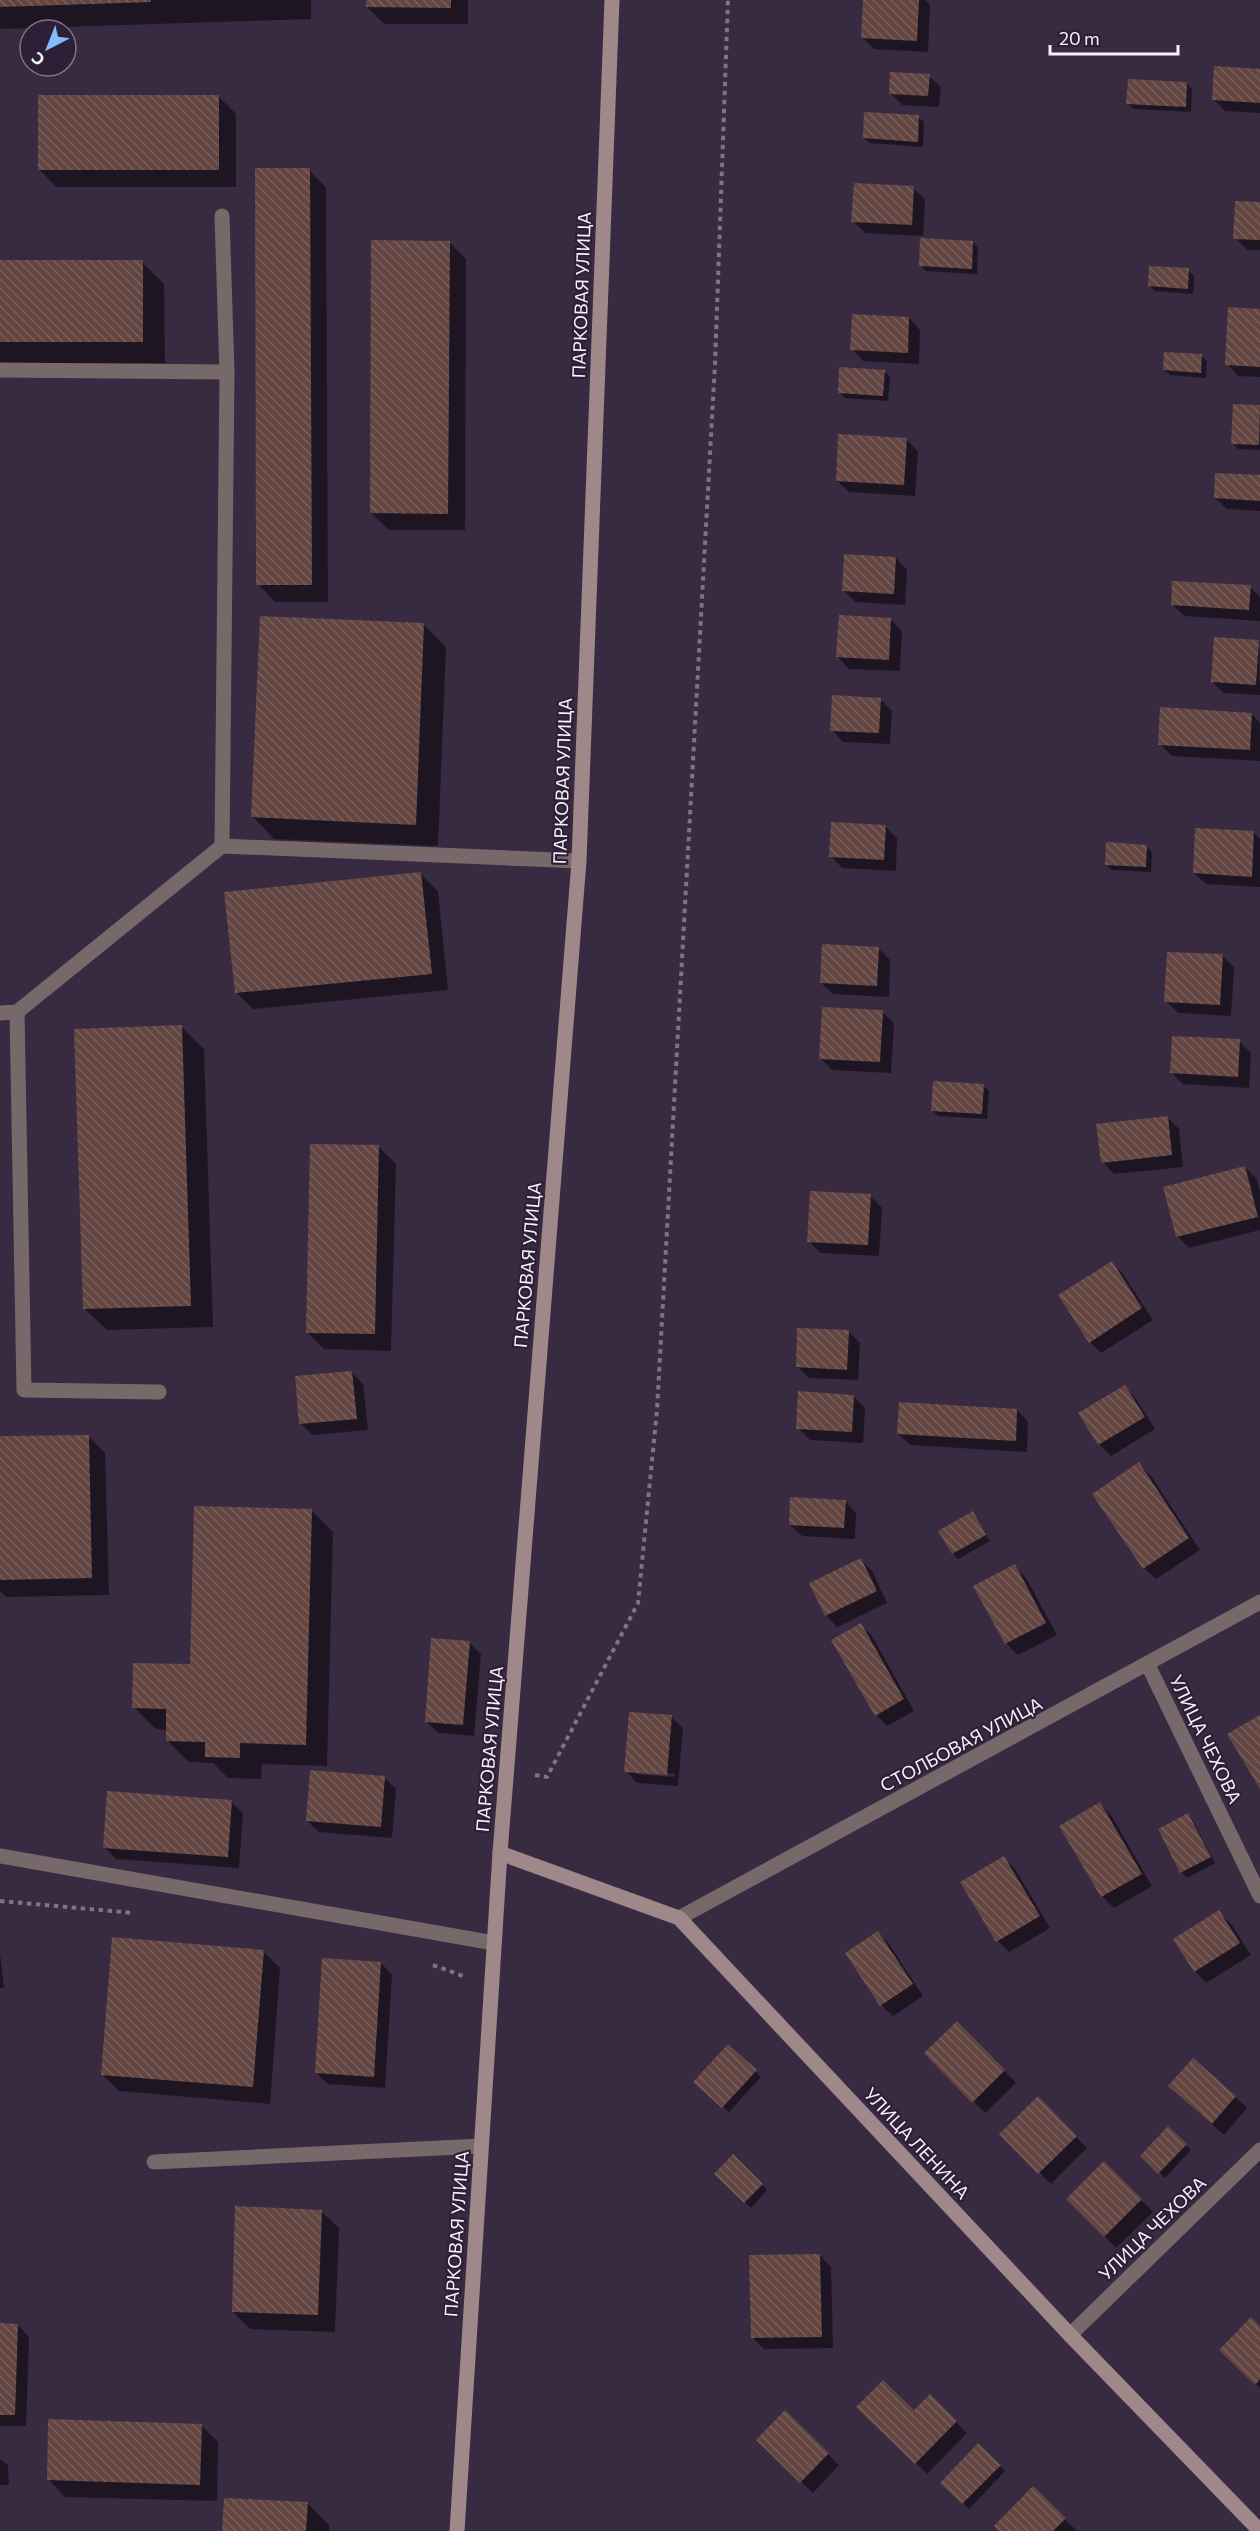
<svg xmlns="http://www.w3.org/2000/svg" width="1260" height="2531" font-family="Commissioner,sans-serif">
<defs>
<pattern id="building-back-hatch" width="6" height="6" patternUnits="userSpaceOnUse" patternTransform="scale(1.5)"><rect width="6" height="6" fill="#634541"/><path d="M-1 5l2 2M0 0l6 6M5-1l2 2" fill="none" stroke="#7a605d"/></pattern>
</defs>
<rect width="100%" height="100%" fill="#382a40"/>
<g fill="#0007" fill-rule="evenodd">
<path d="M0 0H311V19L0 29Z"/>
<path d="M367 0H468V24H384L367 7Z"/>
<path d="M864 0H925L930 5 928 52 874 49 862 37Z"/>
<path d="M1260 70V113L1225 111 1213 99Z"/>
<path d="M929 76 941 87 939 107 902 105 890 93Z"/>
<path d="M1187 84 1192 89 1191 112 1134 109 1128 104Z"/>
<path d="M219 97 236 114V187H56L39 169Z"/>
<path d="M918 117 924 122 923 147 870 143 864 138Z"/>
<path d="M309 170 326 187 328 602H275L258 584Z"/>
<path d="M913 188 925 199 923 236 865 233 853 221Z"/>
<path d="M1260 204V250H1247L1235 238Z"/>
<path d="M449 242 466 259 465 530H389L371 513Z"/>
<path d="M973 242 978 248 977 274 926 271 920 265Z"/>
<path d="M0 262H142L164 284 165 363H0Z"/>
<path d="M1188 270 1194 276 1193 294 1155 291 1150 286Z"/>
<path d="M1260 310V377L1238 376 1227 364Z"/>
<path d="M909 318 920 330 919 364 863 361 852 349Z"/>
<path d="M1202 356 1207 361 1206 378 1170 375 1164 370Z"/>
<path d="M884 371 890 377 888 401 845 398 839 392Z"/>
<path d="M1234 405 1260 407V450L1238 449 1232 443Z"/>
<path d="M906 439 918 451 915 496 849 492 837 481Z"/>
<path d="M1260 477V511L1227 509 1215 498Z"/>
<path d="M896 558 907 570 905 605 855 602 843 590Z"/>
<path d="M1250 587 1260 597V621L1184 616 1173 605Z"/>
<path d="M890 619 902 631 900 671 849 669 838 657Z"/>
<path d="M424 625 446 647 438 846 274 839 253 817Z"/>
<path d="M1259 641 1260 695 1224 693 1212 682Z"/>
<path d="M880 699 892 711 890 744 843 742 832 730Z"/>
<path d="M1252 714 1260 723V761L1172 756 1160 744Z"/>
<path d="M886 827 897 838 896 871 842 868 831 856Z"/>
<path d="M1254 833 1260 839V887L1206 884 1194 873Z"/>
<path d="M1146 846 1152 852 1151 872 1112 870 1106 865Z"/>
<path d="M421 874 438 891 448 990 253 1009 236 992Z"/>
<path d="M879 949 890 960 889 997 833 994 821 983Z"/>
<path d="M1222 955 1234 967 1231 1016 1178 1013 1166 1001Z"/>
<path d="M882 1012 894 1023 891 1073 832 1070 821 1059Z"/>
<path d="M182 1027 204 1049 213 1327 107 1330 85 1309Z"/>
<path d="M1239 1041 1251 1053 1249 1088 1183 1084 1172 1073Z"/>
<path d="M983 1086 989 1091 987 1119 938 1116 933 1111Z"/>
<path d="M1167 1117 1179 1129 1183 1167 1114 1174 1103 1162Z"/>
<path d="M378 1146 396 1164 391 1351 324 1349 307 1332Z"/>
<path d="M1245 1167 1257 1179 1260 1192V1230L1189 1248 1178 1237Z"/>
<path d="M870 1196 882 1208 879 1256 820 1253 809 1241Z"/>
<path d="M1112 1263 1123 1274 1153 1320 1101 1353 1090 1342Z"/>
<path d="M849 1332 860 1343 858 1380 809 1378 797 1366Z"/>
<path d="M352 1372 363 1384 368 1430 312 1435 301 1424Z"/>
<path d="M1125 1387 1136 1399 1155 1429 1111 1456 1099 1444Z"/>
<path d="M853 1396 865 1408 863 1443 810 1440 798 1428Z"/>
<path d="M1017 1410 1028 1422 1027 1452 910 1445 898 1434Z"/>
<path d="M88 1436 105 1453 109 1595 6 1597 0 1591V1438Z"/>
<path d="M1139 1464 1151 1476 1200 1550 1156 1579 1144 1568Z"/>
<path d="M845 1501 856 1513 855 1539 802 1536 790 1525Z"/>
<path d="M311 1510 333 1532 327 1766 262 1764 261 1779 228 1778 213 1763 189 1762 167 1740V1730L156 1729 134 1707 192 1666Z"/>
<path d="M972 1513 990 1541 958 1559 953 1553Z"/>
<path d="M861 1560 872 1571 887 1603 837 1627 826 1615Z"/>
<path d="M1014 1566 1026 1578 1057 1635 1018 1655 1006 1643 975 1587Z"/>
<path d="M860 1625 872 1636 914 1711 887 1726 876 1715Z"/>
<path d="M469 1642 481 1654 474 1736 438 1733 426 1721Z"/>
<path d="M671 1717 683 1728 678 1786 637 1783 626 1771ZM636 1771 675 1774 674 1777 636 1774Z"/>
<path d="M384 1777 396 1789 392 1838 319 1832 307 1821Z"/>
<path d="M231 1802 243 1813 239 1868 116 1859 104 1847Z"/>
<path d="M1100 1804 1111 1815 1152 1886 1114 1908 1102 1896Z"/>
<path d="M1188 1815 1193 1821 1215 1863 1187 1878 1181 1872Z"/>
<path d="M1004 1858 1015 1869 1050 1928 1009 1952 998 1941Z"/>
<path d="M1219 1912 1231 1924 1251 1955 1206 1983 1195 1971Z"/>
<path d="M878 1933 889 1944 923 1996 893 2016 881 2005Z"/>
<path d="M263 1951 280 1968 270 2104 119 2091 102 2074Z"/>
<path d="M0 1954 4 1987 0 1988Z"/>
<path d="M381 1963 392 1975 385 2088 328 2084 316 2073Z"/>
<path d="M957 2023 1016 2083 985 2113 926 2053Z"/>
<path d="M755 2071 761 2077 729 2112 701 2088Z"/>
<path d="M1235 2097 1247 2108 1224 2135 1182 2098Z"/>
<path d="M1038 2098 1087 2148 1051 2184 1001 2134Z"/>
<path d="M1168 2129 1191 2150 1165 2178 1142 2156Z"/>
<path d="M733 2156 767 2190 751 2208 716 2174Z"/>
<path d="M1104 2163 1153 2212 1116 2248 1068 2199Z"/>
<path d="M321 2211 339 2228 335 2332 250 2329 233 2312Z"/>
<path d="M820 2255 831 2267 833 2348 764 2349 752 2337Z"/>
<path d="M0 2324 18 2325 29 2337 26 2426H0Z"/>
<path d="M1260 2328V2388L1221 2350Z"/>
<path d="M930 2397 967 2433 927 2474 858 2407 914 2412Z"/>
<path d="M785 2412 839 2465 813 2493 758 2440Z"/>
<path d="M201 2425 218 2442 217 2501 65 2497 48 2479Z"/>
<path d="M978 2445 1005 2471 969 2509 942 2483Z"/>
<path d="M0 2459 8 2465 9 2485H0Z"/>
<path d="M1033 2488 1076 2530V2531H1001Z"/>
<path d="M307 2503 329 2525V2531H224Z"/>
</g>
<g fill="url(#building-back-hatch)">
<path d="M0 0H151V2L0 7Z"/>
<path d="M366 0H451V8L366 7Z"/>
<path d="M863 0H919L917 41 861 38Z"/>
<path d="M1214 66 1260 69V103L1212 100Z"/>
<path d="M890 72 930 74 928 96 889 94Z"/>
<path d="M1128 79 1187 82 1186 107 1126 104Z"/>
<rect x="38" y="95" width="181" height="75"/>
<path d="M864 112 919 115 918 142 863 138Z"/>
<path d="M255 168H310L312 585H256Z"/>
<path d="M854 183 914 186 912 225 851 222Z"/>
<path d="M1235 201 1260 202V240L1233 239Z"/>
<path d="M920 238 973 241 972 269 919 266Z"/>
<path d="M371 240 450 241 448 514 370 513Z"/>
<rect x="0" y="260" width="143" height="82"/>
<path d="M1149 266 1189 268 1188 289 1148 286Z"/>
<path d="M1228 307 1260 309V367L1225 365Z"/>
<path d="M852 314 909 317 908 353 850 350Z"/>
<path d="M1164 352 1202 354 1201 373 1163 370Z"/>
<path d="M839 367 885 370 883 396 838 393Z"/>
<path d="M1233 404 1260 405 1259 445 1231 444Z"/>
<path d="M838 434 907 438 904 485 836 481Z"/>
<path d="M1215 473 1260 475V501L1214 498Z"/>
<path d="M844 554 896 557 894 594 842 591Z"/>
<path d="M1172 581 1251 585 1249 610 1171 605Z"/>
<path d="M839 615 891 618 889 660 836 657Z"/>
<path d="M260 616 424 623 416 825 251 817Z"/>
<path d="M1214 637 1259 640 1256 685 1211 682Z"/>
<path d="M832 695 881 698 879 733 830 731Z"/>
<path d="M1160 707 1252 713 1250 750 1158 745Z"/>
<path d="M831 822 886 825 884 860 829 857Z"/>
<path d="M1195 828 1254 831 1252 877 1193 873Z"/>
<path d="M1106 842 1147 845 1146 867 1105 865Z"/>
<path d="M421 872 432 974 235 993 224 892Z"/>
<path d="M822 944 879 947 877 986 820 983Z"/>
<path d="M1167 952 1223 954 1220 1005 1164 1002Z"/>
<path d="M822 1007 883 1010 880 1062 819 1059Z"/>
<path d="M182 1025 191 1306 83 1309 74 1029Z"/>
<path d="M1172 1036 1240 1039 1238 1077 1170 1073Z"/>
<path d="M933 1081 984 1084 982 1114 931 1111Z"/>
<path d="M1168 1116 1172 1155 1101 1163 1096 1124Z"/>
<path d="M310 1144 379 1145 375 1334 306 1333Z"/>
<path d="M1245 1166 1258 1217 1176 1237 1163 1187Z"/>
<path d="M810 1191 871 1194 868 1245 807 1242Z"/>
<path d="M1112 1261 1142 1308 1089 1343 1058 1295Z"/>
<path d="M797 1328 849 1330 847 1370 796 1367Z"/>
<path d="M352 1371 357 1419 299 1424 295 1376Z"/>
<path d="M1125 1385 1145 1417 1098 1445 1078 1413Z"/>
<path d="M798 1391 854 1395 852 1432 796 1429Z"/>
<path d="M899 1402 1017 1409 1016 1441 897 1434Z"/>
<path d="M89 1435 92 1578 0 1580V1436Z"/>
<path d="M1139 1462 1189 1538 1143 1569 1092 1494Z"/>
<path d="M790 1497 846 1500 844 1528 789 1525Z"/>
<path d="M194 1506 312 1509 306 1745 240 1743V1758L205 1757V1742L166 1741V1709L132 1708 133 1663 190 1664Z"/>
<path d="M973 1511 986 1535 952 1554 938 1531Z"/>
<path d="M861 1558 877 1591 825 1616 809 1583Z"/>
<path d="M1015 1564 1046 1623 1005 1644 973 1586Z"/>
<path d="M861 1623 904 1699 875 1716 831 1640Z"/>
<path d="M431 1638 470 1641 463 1725 425 1722Z"/>
<path d="M629 1712 672 1715 667 1775 624 1772Z"/>
<path d="M1260 1715V1789L1227 1734Z"/>
<path d="M310 1770 385 1776 381 1827 306 1821Z"/>
<path d="M107 1791 232 1800 228 1857 103 1848Z"/>
<path d="M1100 1802 1142 1874 1101 1897 1059 1826Z"/>
<path d="M1188 1813 1211 1857 1180 1873 1158 1829Z"/>
<path d="M1004 1856 1040 1916 996 1942 960 1882Z"/>
<path d="M1219 1910 1240 1943 1194 1972 1173 1939Z"/>
<path d="M878 1931 913 1984 880 2006 845 1953Z"/>
<path d="M112 1937 264 1950 253 2087 101 2075Z"/>
<path d="M322 1958 381 1962 374 2077 315 2073Z"/>
<path d="M957 2021 1005 2070 972 2103 924 2053Z"/>
<path d="M728 2044 757 2070 722 2108 693 2082Z"/>
<path d="M1193 2058 1236 2096 1212 2124 1168 2086Z"/>
<path d="M1038 2096 1077 2136 1038 2174 999 2134Z"/>
<path d="M1168 2126 1187 2144 1158 2174 1140 2156Z"/>
<path d="M733 2154 763 2184 744 2203 714 2174Z"/>
<path d="M1104 2161 1142 2199 1104 2237 1066 2199Z"/>
<path d="M235 2206 322 2210 318 2315 232 2312Z"/>
<path d="M820 2254 822 2337 751 2338 749 2255Z"/>
<path d="M1251 2317 1260 2326V2379L1255 2385 1219 2350Z"/>
<path d="M0 2323 18 2324 15 2415H0Z"/>
<path d="M883 2380 914 2410 930 2394 957 2421 915 2464 856 2407Z"/>
<path d="M785 2410 829 2453 800 2483 756 2440Z"/>
<path d="M48 2419 202 2424 200 2485 47 2480Z"/>
<path d="M978 2443 1001 2465 962 2504 940 2483Z"/>
<path d="M1033 2486 1066 2518 1053 2531H999L994 2526Z"/>
<path d="M224 2498 308 2502 306 2531H222Z"/>
</g>
<g fill="none" stroke-linecap="round" stroke-linejoin="round">
<g stroke="#7f7386" stroke-width="4" stroke-dasharray="4.5 4.5" stroke-linecap="butt">
<path d="M535 1775 547 1777 638 1603 657 1410 715 364 728 0"/>
<path d="M0 1901 134 1913"/>
<path d="M433 1965 463 1976"/>
</g>
<g stroke="#77696a" stroke-width="15">
<path d="M0 370 227 372"/>
<path d="M222 846 227 372 222 216"/>
<path d="M17 1012 24 1390 159 1392"/>
<path d="M0 1013 17 1012 222 846 579 861"/>
<path d="M0 1856 494 1943"/>
<path d="M154 2162 481 2146"/>
</g>
<g stroke="#77696a" stroke-width="15">
<path d="M1148 1665 1260 1896"/>
<path d="M679 1918 1260 1602"/>
<path d="M1070 2335 1260 2150"/>
</g>
<g stroke="#9f888a" stroke-width="15">
<path d="M500 1853 679 1918 1070 2335 1260 2531"/>
<path d="M457 2531 500 1853 579 861 612 0"/>
</g>
</g>
<g text-anchor="middle" dominant-baseline="central" stroke-width="4.5" stroke-linejoin="round" paint-order="stroke">
<g font-size="18" fill="#f8f1fd" stroke="#2d2036">
<text transform="translate(581 295) rotate(-88)">ПАРКОВАЯ УЛИЦА</text>
<text transform="translate(562 781) rotate(-88)">ПАРКОВАЯ УЛИЦА</text>
<text transform="translate(527 1265) rotate(-85)">ПАРКОВАЯ УЛИЦА</text>
<text transform="translate(1206 1739) rotate(64)">УЛИЦА ЧЕХОВА</text>
<text transform="translate(961 1744) rotate(-28)">СТОЛБОВАЯ УЛИЦА</text>
<text transform="translate(489 1749) rotate(-85)">ПАРКОВАЯ УЛИЦА</text>
<text transform="translate(917 2143) rotate(47)">УЛИЦА ЛЕНИНА</text>
<text transform="translate(1152 2228) rotate(-44)">УЛИЦА ЧЕХОВА</text>
<text transform="translate(456 2234) rotate(-86)">ПАРКОВАЯ УЛИЦА</text>
</g>
</g>
<g transform="translate(48 48) rotate(222)"><circle r="28" fill="#2d2036" stroke="#7e7486" stroke-width="1.5"/>
<path d="M0-4.5L10 22L0 15L-10 22Z" fill="#82bcfa"/>
<text y="-9" font-size="16" font-weight="bold" text-anchor="middle" fill="#f8f1fd">С</text>
</g>
<path d="M1050 45v9h128v-9" fill="none" stroke="#f8f1fd" stroke-width="3"/>
<text x="1059" y="45" font-size="18" fill="#f8f1fd" stroke="#2d2036" stroke-width="4.5" paint-order="stroke">20 m</text>
</svg>
